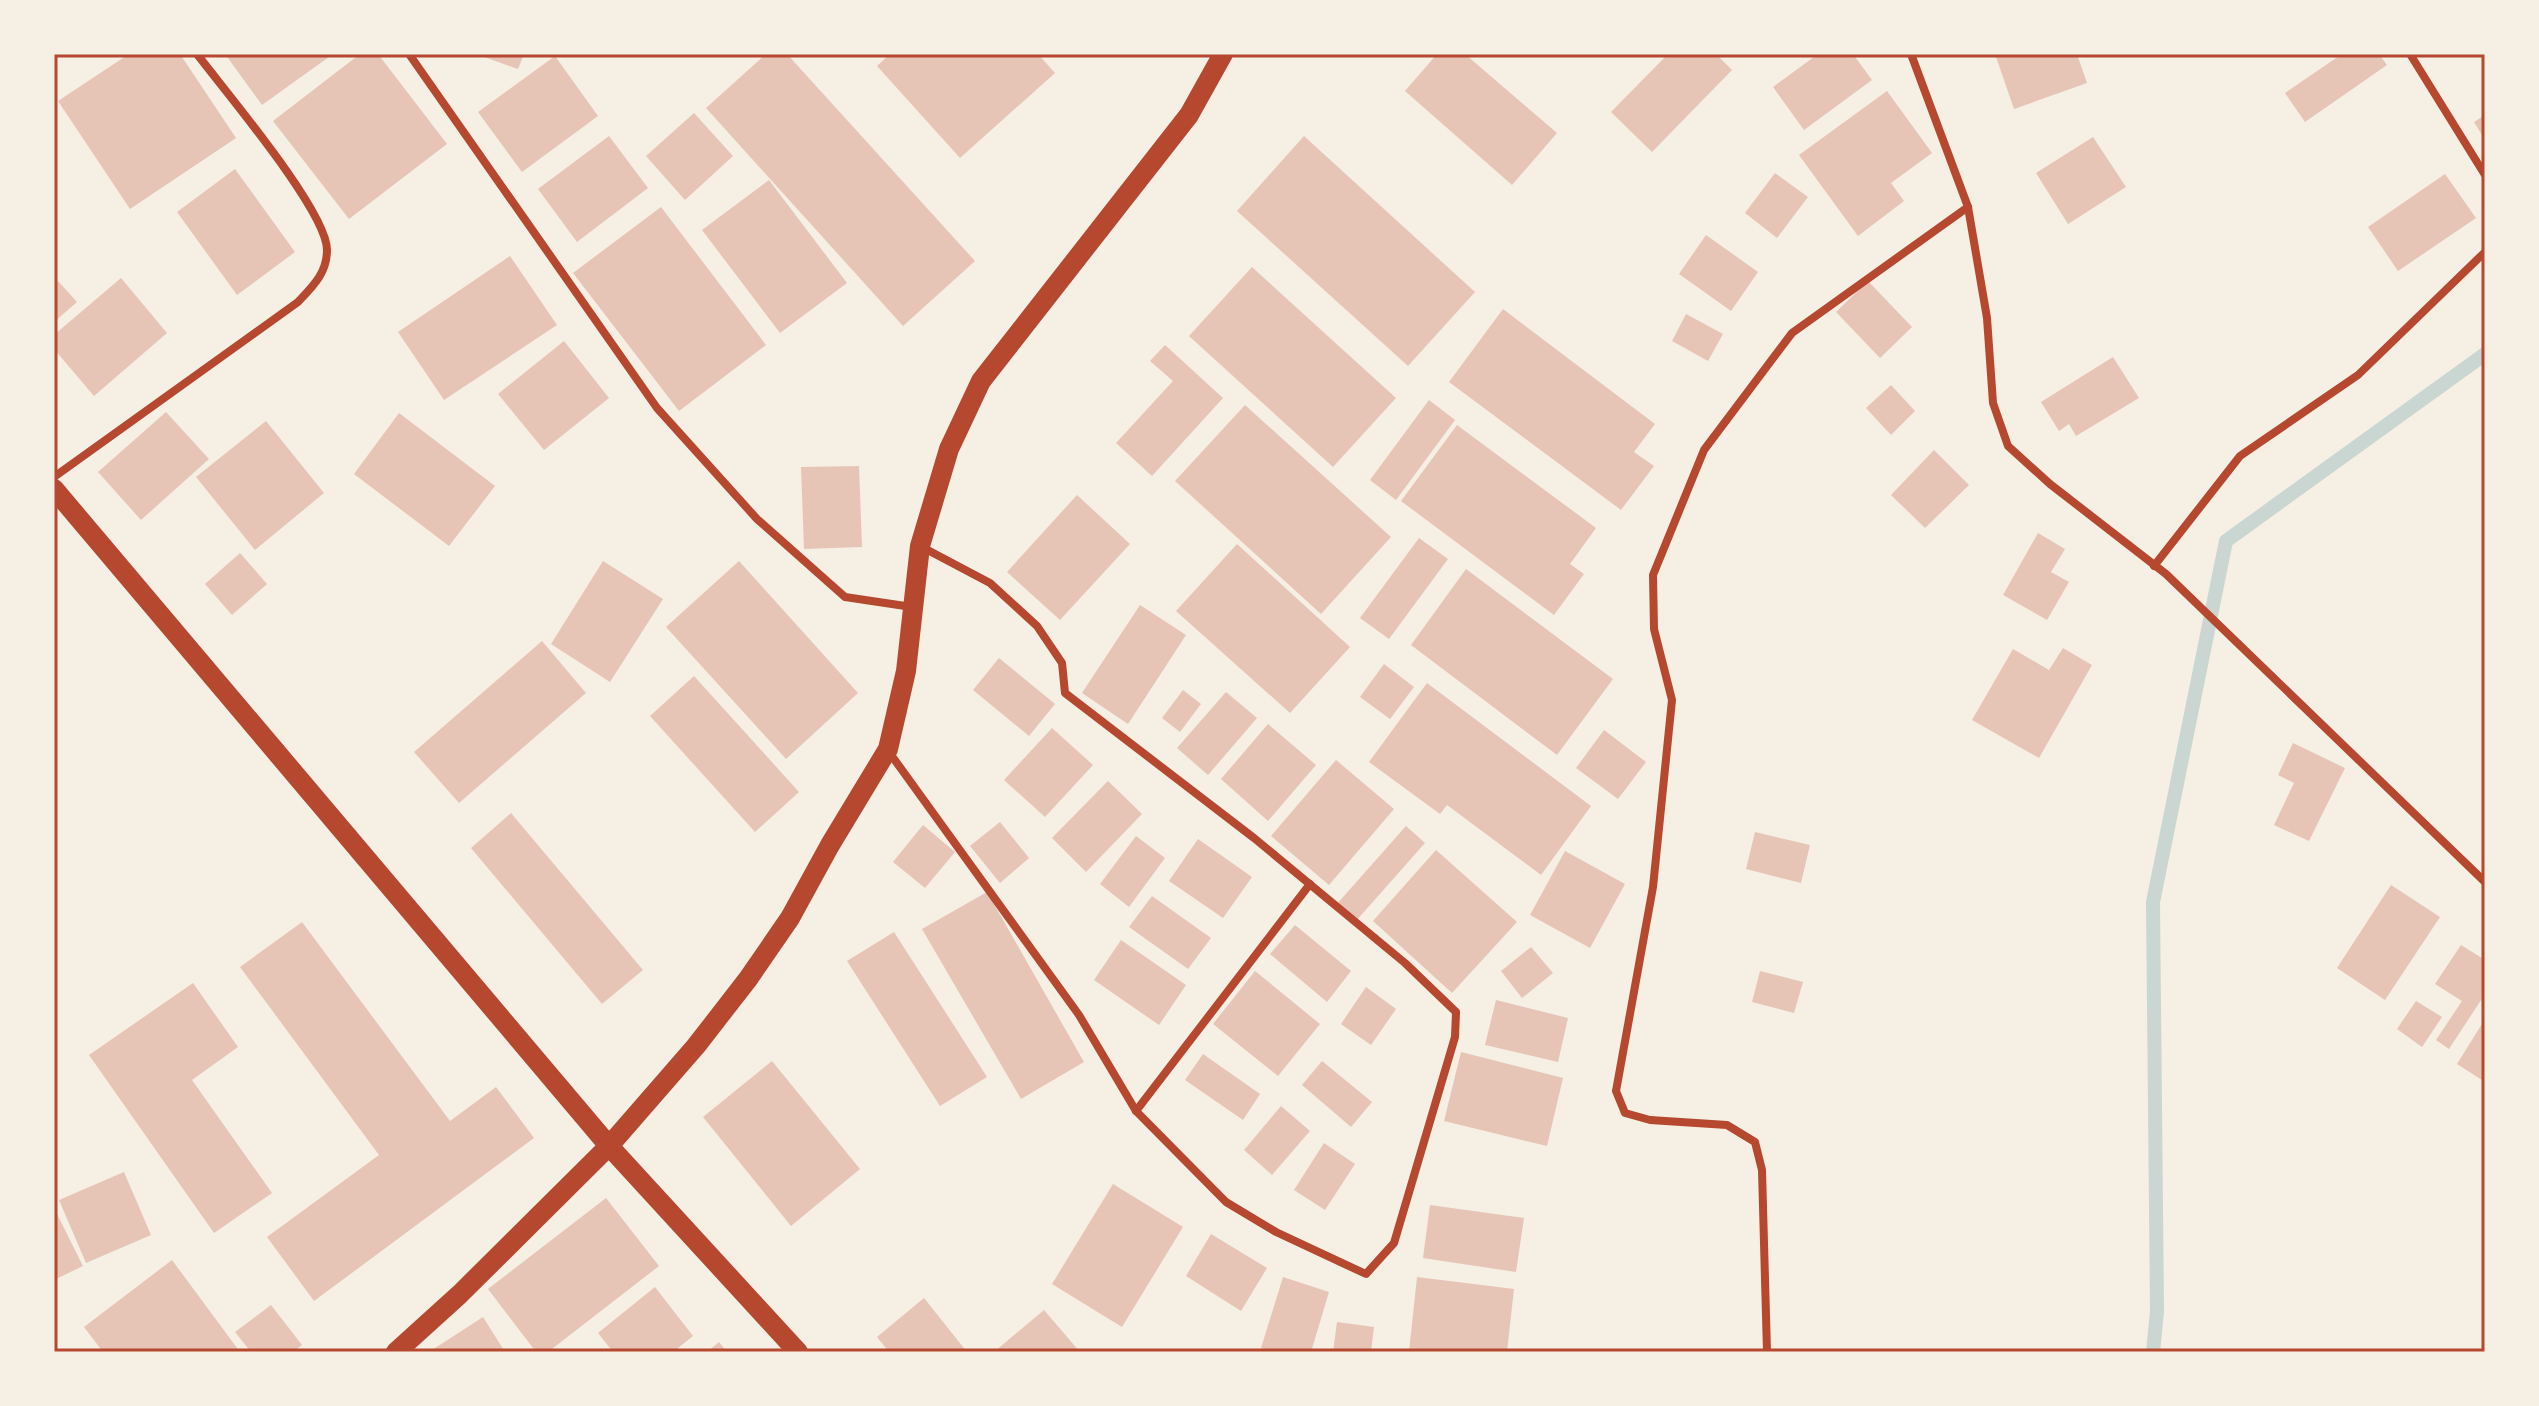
<svg xmlns="http://www.w3.org/2000/svg" width="2539" height="1406" font-family="'Nunito Sans',sans-serif">
<rect width="100%" height="100%" fill="#f6efe4"/>
<g fill="none" stroke-linecap="round" stroke-linejoin="round">
<path stroke="#c9d6d2" stroke-width="14" d="M2153 1352 2157 1311 2153 902 2226 541 2485 354"/>
</g>
<g fill="#e6c5b7">
<path d="M129 54H180L236 138 130 209 58 101Z"/>
<path d="M225 54H333L262 105Z"/>
<path d="M360 54H378L447 144 349 219 273 121Z"/>
<path d="M476 54H524L518 69Z"/>
<path d="M766 54H787L975 261 903 326 706 108Z"/>
<path d="M890 54H1038L1055 73 960 158 877 66Z"/>
<path d="M1437 54H1465L1557 133 1512 185 1405 91Z"/>
<path d="M1668 54H1716L1732 70 1652 152 1611 112Z"/>
<path d="M1818 54H1853L1872 80 1804 130 1773 87Z"/>
<path d="M1995 54H2077L2087 83 2014 109Z"/>
<path d="M2342 54H2379L2387 65 2305 122 2285 93Z"/>
<path d="M555 56 598 116 522 172 478 112Z"/>
<path d="M1887 91 1932 153 1891 183 1904 201 1858 236 1799 155Z"/>
<path d="M694 113 733 156 685 200 646 156Z"/>
<path d="M2485 115V140L2474 122Z"/>
<path d="M609 136 648 188 577 242 538 189Z"/>
<path d="M1304 136 1475 292 1408 366 1237 211Z"/>
<path d="M2093 137 2126 187 2068 224 2036 173Z"/>
<path d="M235 169 295 252 237 295 177 212Z"/>
<path d="M1775 173 1808 197 1777 238 1745 213Z"/>
<path d="M2445 174 2476 218 2398 271 2368 227Z"/>
<path d="M769 180 847 283 780 333 702 230Z"/>
<path d="M661 207 766 345 679 411 573 273Z"/>
<path d="M1706 235 1758 272 1731 311 1679 274Z"/>
<path d="M510 256 557 325 444 400 398 332Z"/>
<path d="M1252 267 1396 398 1333 467 1189 336Z"/>
<path d="M121 278 167 333 94 396 54 349V335Z"/>
<path d="M58 281 77 302 54 322V284Z"/>
<path d="M1868 281 1912 327 1880 358 1836 312Z"/>
<path d="M1503 309 1655 424 1634 452 1654 466 1621 510 1449 382Z"/>
<path d="M1686 314 1723 334 1708 361 1672 341Z"/>
<path d="M564 341 609 398 544 450 498 394Z"/>
<path d="M1165 345 1223 398 1152 476 1116 443 1173 381 1150 361Z"/>
<path d="M2113 357 2139 398 2076 436 2069 424 2059 431 2041 402Z"/>
<path d="M1891 385 1915 411 1891 435 1866 408Z"/>
<path d="M1429 400 1455 420 1396 500 1370 480Z"/>
<path d="M1245 405 1391 537 1321 614 1175 481Z"/>
<path d="M166 412 209 459 141 520 98 472Z"/>
<path d="M399 413 495 486 449 546 354 474Z"/>
<path d="M266 421 324 493 255 550 196 477Z"/>
<path d="M1457 425 1596 528 1570 564 1584 574 1554 615 1401 501Z"/>
<path d="M1934 450 1969 485 1925 528 1891 495Z"/>
<path d="M859 466 862 547 804 549 801 467Z"/>
<path d="M1077 495 1130 544 1060 620 1007 572Z"/>
<path d="M2038 533 2065 549 2051 572 2069 582 2047 620 2003 595Z"/>
<path d="M1419 538 1448 559 1389 639 1360 618Z"/>
<path d="M1237 544 1350 647 1290 713 1176 611Z"/>
<path d="M240 553 267 584 232 615 205 584Z"/>
<path d="M603 561 663 599 610 682 551 644Z"/>
<path d="M739 561 858 693 786 759 666 627Z"/>
<path d="M1466 569 1613 679 1557 755 1411 645Z"/>
<path d="M1140 605 1186 635 1128 724 1082 693Z"/>
<path d="M542 641 586 693 459 803 414 752Z"/>
<path d="M2063 648 2092 665 2039 758 1972 720 2013 649 2049 670Z"/>
<path d="M999 658 1055 704 1029 736 973 690Z"/>
<path d="M1384 664 1414 687 1390 719 1360 697Z"/>
<path d="M694 676 799 792 755 832 650 716Z"/>
<path d="M1427 683 1591 806 1541 875 1447 805 1440 814 1369 762Z"/>
<path d="M1183 690 1201 704 1180 732 1162 718Z"/>
<path d="M1226 692 1257 718 1208 775 1177 748Z"/>
<path d="M1268 724 1316 765 1268 821 1221 779Z"/>
<path d="M1052 728 1093 765 1045 817 1004 780Z"/>
<path d="M1604 730 1646 762 1618 799 1576 768Z"/>
<path d="M2293 743 2345 768 2309 841 2274 825 2294 783 2278 775Z"/>
<path d="M1336 760 1394 809 1329 885 1271 836Z"/>
<path d="M1108 781 1142 814 1086 872 1052 838Z"/>
<path d="M511 813 643 970 602 1004 471 848Z"/>
<path d="M1000 822 1029 858 1000 883 970 846Z"/>
<path d="M923 825 955 852 925 888 893 862Z"/>
<path d="M1406 826 1425 843 1355 922 1336 905Z"/>
<path d="M1755 832 1810 845 1801 883 1746 869Z"/>
<path d="M1136 836 1165 858 1129 907 1100 884Z"/>
<path d="M1198 839 1252 877 1223 918 1169 881Z"/>
<path d="M1436 850 1517 922 1452 993 1373 921Z"/>
<path d="M1565 851 1625 884 1590 948 1530 915Z"/>
<path d="M2391 885 2440 917 2385 1000 2337 968Z"/>
<path d="M987 892 1084 1062 1021 1099 922 929Z"/>
<path d="M1152 896 1211 938 1188 969 1129 927Z"/>
<path d="M302 922 450 1121 496 1087 534 1138 314 1301 267 1237 379 1155 240 967Z"/>
<path d="M1295 925 1351 971 1327 1002 1270 954Z"/>
<path d="M894 932 987 1077 940 1106 847 961Z"/>
<path d="M1121 940 1186 985 1159 1025 1094 980Z"/>
<path d="M2461 945 2485 960V994L2449 1049 2436 1040 2462 1001 2435 984Z"/>
<path d="M1531 947 1553 973 1522 998 1501 971Z"/>
<path d="M1255 971 1320 1024 1278 1076 1213 1024Z"/>
<path d="M1760 971 1803 982 1794 1013 1752 1002Z"/>
<path d="M193 983 238 1047 192 1080 272 1193 214 1233 89 1055Z"/>
<path d="M1366 987 1396 1009 1371 1045 1341 1024Z"/>
<path d="M1496 1000 1568 1018 1558 1062 1485 1045Z"/>
<path d="M2416 1001 2442 1017 2422 1047 2397 1029Z"/>
<path d="M2485 1019V1082L2457 1064Z"/>
<path d="M1461 1052 1563 1078 1547 1146 1444 1121Z"/>
<path d="M1203 1054 1260 1094 1243 1120 1185 1080Z"/>
<path d="M772 1061 860 1169 791 1226 703 1117Z"/>
<path d="M1322 1061 1372 1102 1351 1127 1302 1085Z"/>
<path d="M1281 1106 1310 1131 1272 1175 1244 1150Z"/>
<path d="M1324 1143 1355 1164 1325 1210 1294 1190Z"/>
<path d="M124 1172 151 1235 86 1263 59 1200Z"/>
<path d="M1113 1184 1183 1227 1122 1327 1052 1284Z"/>
<path d="M606 1198 659 1266 548 1352H536L488 1289Z"/>
<path d="M1430 1205 1524 1218 1516 1272 1423 1258Z"/>
<path d="M54 1208 83 1266 54 1280Z"/>
<path d="M1211 1234 1267 1268 1241 1311 1186 1276Z"/>
<path d="M172 1260 240 1352H103L84 1327Z"/>
<path d="M1283 1277 1329 1292 1311 1352H1275L1261 1348Z"/>
<path d="M1417 1277 1514 1289 1507 1352H1409Z"/>
<path d="M655 1287 693 1336 673 1352H613L598 1333Z"/>
<path d="M924 1298 967 1352H889L877 1337Z"/>
<path d="M271 1305 302 1345 293 1352H251L235 1332Z"/>
<path d="M1044 1310 1080 1352H994Z"/>
<path d="M483 1317 505 1352H429Z"/>
<path d="M1337 1322 1374 1327 1371 1352H1333Z"/>
<path d="M719 1342 727 1352H707Z"/>
</g>
<g fill="none" stroke-linecap="round" stroke-linejoin="round">
<g stroke="#b5482f" stroke-width="8">
<path d="M409 54 657 408 757 519 845 597 912 607"/>
<path d="M1911 54 1968 207 1987 318 1993 403 2008 446 2050 484 2166 574 2485 882"/>
<path d="M2410 54 2485 175"/>
<path d="M54 477 298 302C313 286 327 273 327 250 327 211 224 90 197 54"/>
<path d="M2154 566 2240 456 2358 375 2485 252"/>
<path d="M889 752 1079 1015 1136 1111 1226 1202 1276 1232 1366 1274 1394 1243 1455 1037 1456 1012 1405 963 1254 838 1065 693 1062 663 1037 626 990 583 920 546"/>
<path d="M1136 1111 1310 884"/>
<path d="M1767 1352 1762 1170 1755 1142 1727 1125 1650 1120 1625 1113 1616 1091 1653 887 1672 700 1654 629 1653 575 1704 450 1792 333 1968 207"/>
</g>
<g stroke="#b5482f" stroke-width="20">
<path d="M54 489 609 1146 798 1352"/>
<path d="M396 1352 460 1294 609 1146 696 1046 748 979 790 918 830 845 888 749 906 671 920 546 949 449 981 381 1189 115 1223 54"/>
</g>
</g>
<rect width="2539" height="1406" fill="none" stroke="#f6efe4" stroke-width="112"/>
<rect x="56" y="56" width="2427" height="1294" fill="none" stroke="#b5482f" stroke-width="3"/>
</svg>
